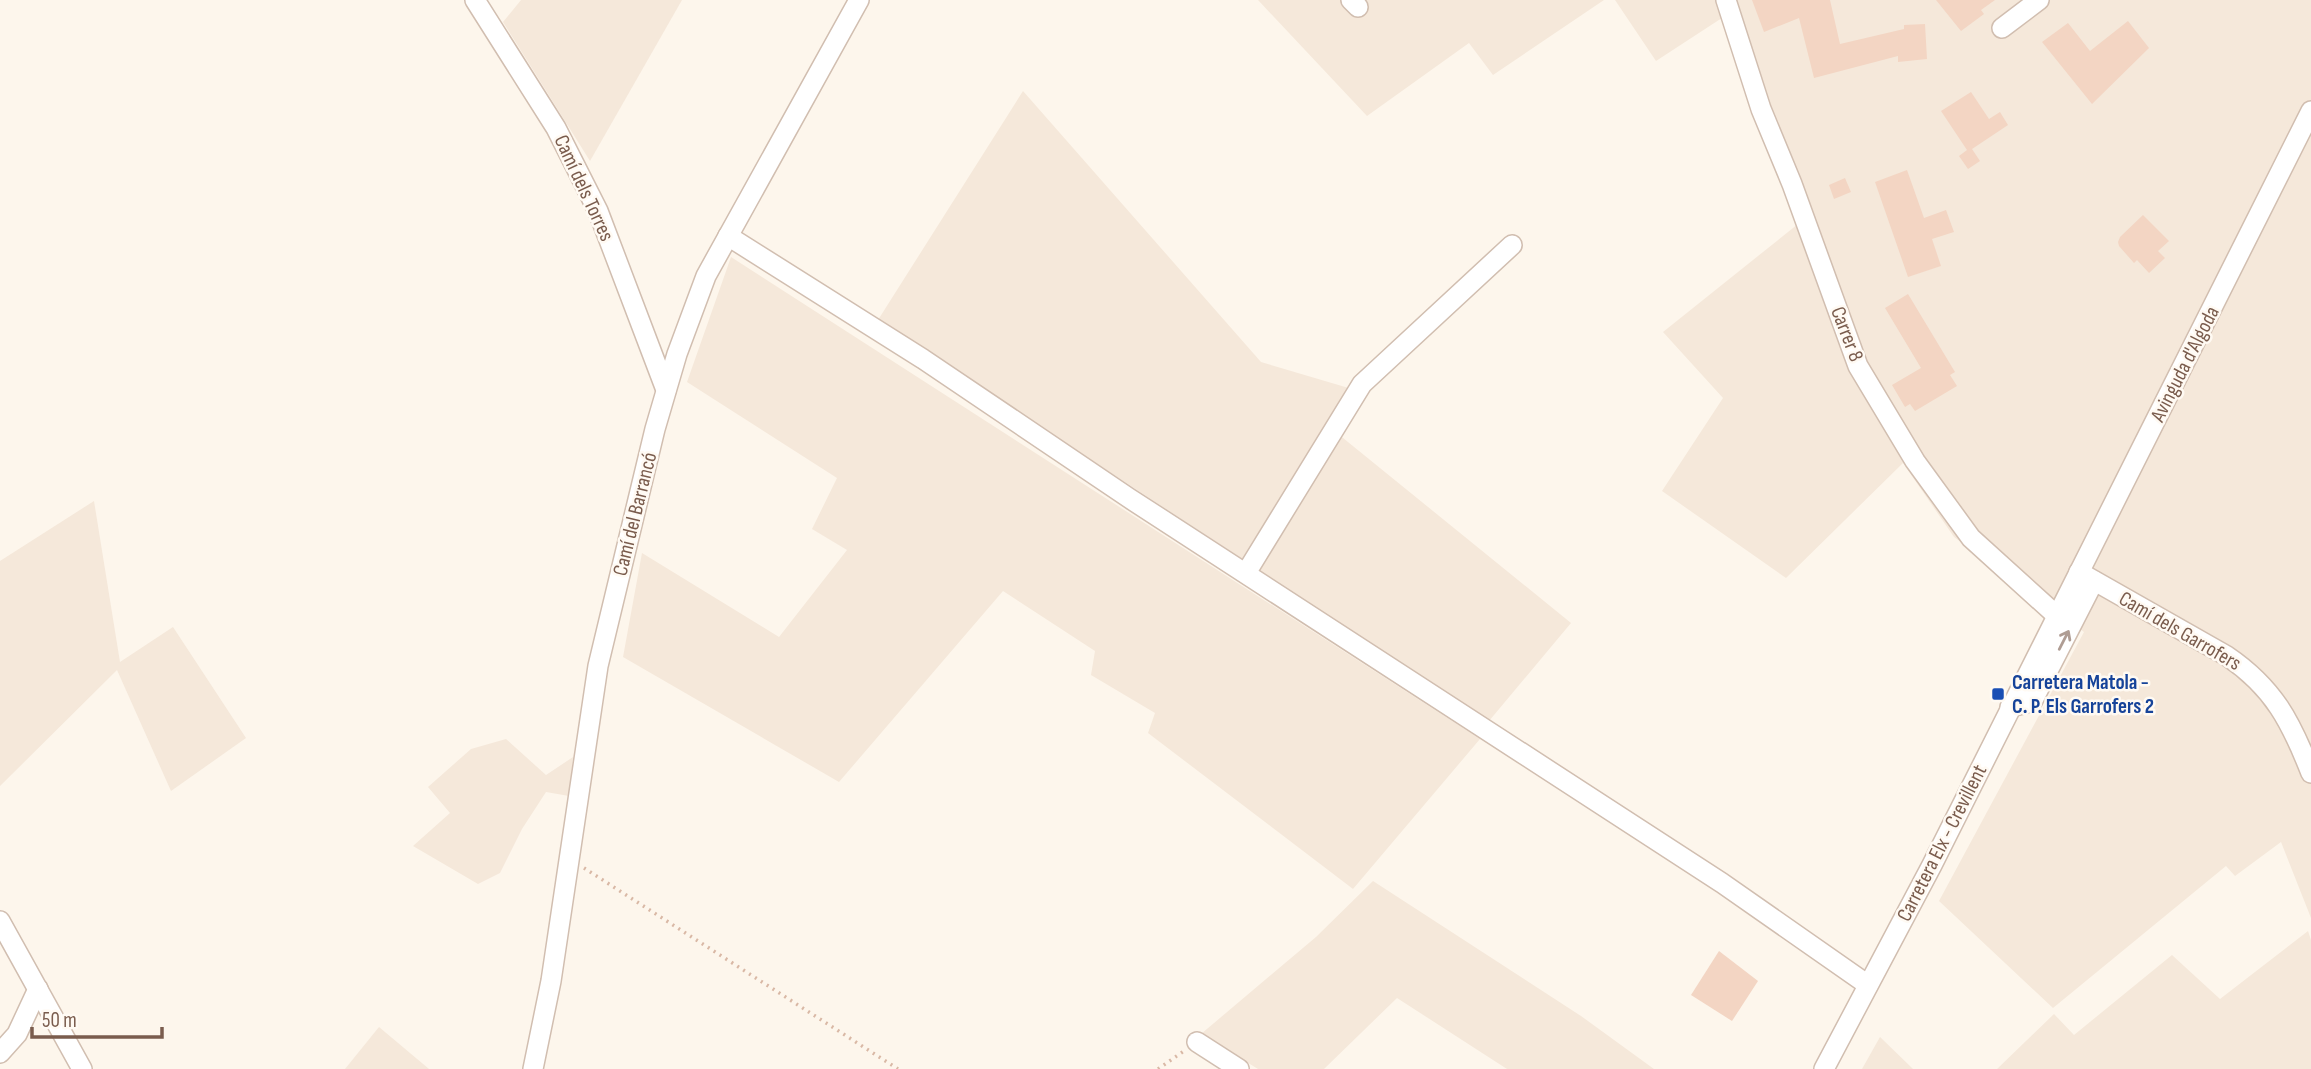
<svg xmlns="http://www.w3.org/2000/svg" width="2311" height="1069" font-family="'Sofia Sans Condensed',sans-serif">
<rect width="100%" height="100%" fill="#fdf6ec"/>
<g fill="#f5e8da">
<path d="M521 0H682L590 161 503 22Z"/>
<path d="M1258 0H1604L1493 75 1469 43 1367 116Z"/>
<path d="M1615 0H2311V918L2281 842 2235 876 2226 866 2053 1008 1939 901 2084 632 1954 537 1903 463 1786 578 1662 491 1723 398 1663 332 1798 224 1725 16 1656 61Z"/>
<path d="M1023 91 1261 362 1352 389 1327 425 1571 623 1489 721 878 320Z"/>
<path d="M731 257 1480 739 1353 889 1148 733 1155 713 1091 675 1095 651 1003 591 839 782 623 657 642 553 779 637 847 550 812 529 837 478 687 382Z"/>
<path d="M94 501 120 662 173 627 246 738 171 791 117 670 0 786V561Z"/>
<path d="M506 739 546 775 573 757 569 796 546 792 522 829 500 873 478 884 413 846 450 813 428 787 471 749Z"/>
<path d="M1373 881 1581 1016 1654 1069H1507L1397 998 1324 1069H1258L1201 1034 1316 937Z"/>
<path d="M2308 931 2311 940V1069H1997L2054 1014 2074 1035 2172 955 2220 999Z"/>
<path d="M379 1027 429 1069H345Z"/>
<path d="M1880 1037 1913 1069H1862Z"/>
</g>
<g fill="#f3d5c3">
<path d="M1752 0H1830L1840 44 1904 29V25L1925 24 1927 59 1898 62V56L1814 78 1799 18 1764 32Z"/>
<path d="M1936 0H1995L1981 10 1984 14 1961 31Z"/>
<path d="M2128 21 2149 48 2092 104 2042 42 2068 23 2090 51Z"/>
<path d="M1971 92 1989 119 2000 112 2008 125 1972 149 1980 161 1968 169 1959 156 1967 150 1941 111Z"/>
<path d="M1907 170 1924 218 1946 210 1954 232 1932 239 1941 266 1908 277 1875 182Z"/>
<path d="M1845 178 1851 192 1834 199 1829 185Z"/>
<path d="M2143 215 2169 241 2158 251 2165 258 2149 273 2137 260 2134 263 2119 246 2118 242 2120 237Z"/>
<path d="M1908 294 1955 372 1950 375 1957 386 1915 411 1910 404 1905 407 1892 385 1921 368 1885 308Z"/>
<path d="M1719 951 1758 981 1732 1021 1691 995Z"/>
</g>
<g fill="none" stroke-linecap="round" stroke-linejoin="round">
<defs>
<g id="minor">
<path d="M475 0 556 128 598 211 666 390"/>
<path d="M1351 0 1358 7"/>
<path d="M1726 0 1761 109 1792 184 1858 366 1915 461 1971 538 2056 615"/>
<path d="M2002 28 2039 0"/>
<path d="M728 236 923 359 1129 498 1722 883 1868 985"/>
<path d="M2079 572 2227 656C2274 688 2291 722 2311 773"/>
<path d="M1246 573 1362 384 1512 245"/>
<path d="M2010 707 2032 702 2094 581"/>
<path d="M0 921 82 1069"/>
<path d="M1197 1042 1239 1069"/>
<path d="M0 1053 17 1034 38 989"/>
<path d="M533 1069 551 981 598 666 655 429 677 354 706 276 859 0"/>
<path d="M1824 1069 1932 865 2311 111"/>
</g>
</defs>
<use href="#minor" stroke="#d1beb0" stroke-width="22"/>
<g stroke="#d9b8a5" stroke-width="3.5" stroke-dasharray="2 5" stroke-linecap="butt">
<path d="M584 868 898 1069"/>
<path d="M1158 1069 1184 1051"/>
</g>
<use href="#minor" stroke="#fff" stroke-width="19"/>
</g>
<defs><path id="oneway-shaft" d="M-6 0H5M1.5-3L5.5 0L1.5 3" fill="none" stroke-width="1.6" stroke-linecap="round" stroke-linejoin="round" transform="scale(1.75)"/></defs>
<use stroke="#af9d94" href="#oneway-shaft" transform="translate(2064 640) rotate(-63)"/>
<rect fill="#1a4fb4" stroke="#fffaf3" stroke-width="2.5" x="1991" y="687" width="14" height="14" rx="3.5"/>
<g text-anchor="middle" dominant-baseline="central" stroke-width="5" stroke-linejoin="round" paint-order="stroke">
<g font-size="21" fill="#7a5c4d" stroke="#fffaf3">
<text transform="translate(584 188) rotate(65)">Camí dels Torres</text>
<text transform="translate(1847 334) rotate(69)">Carrer 8</text>
<text transform="translate(2185 364) rotate(-63)">Avinguda d'Algoda</text>
<text transform="translate(635 514) rotate(-76)">Camí del Barrancó</text>
<text transform="translate(2180 631) rotate(30)">Camí dels Garrofers</text>
<text transform="translate(1942 843) rotate(-63)">Carretera Elx - Crevillent</text>
</g>
<g font-size="21" font-weight="bold" fill="#164399" stroke="#fffaf3" text-anchor="start">
<text x="2012" y="682">Carretera Matola -<tspan x="2012" dy="24">C. P. Els Garrofers 2</tspan></text>
</g>
</g>
<path d="M32 1027v10h130v-10" fill="none" stroke="#7a5c4d" stroke-width="3.5"/>
<text x="42" y="1027" font-size="21" fill="#7a5c4d" stroke="#fffaf3" stroke-width="5" paint-order="stroke">50 m</text>
</svg>
